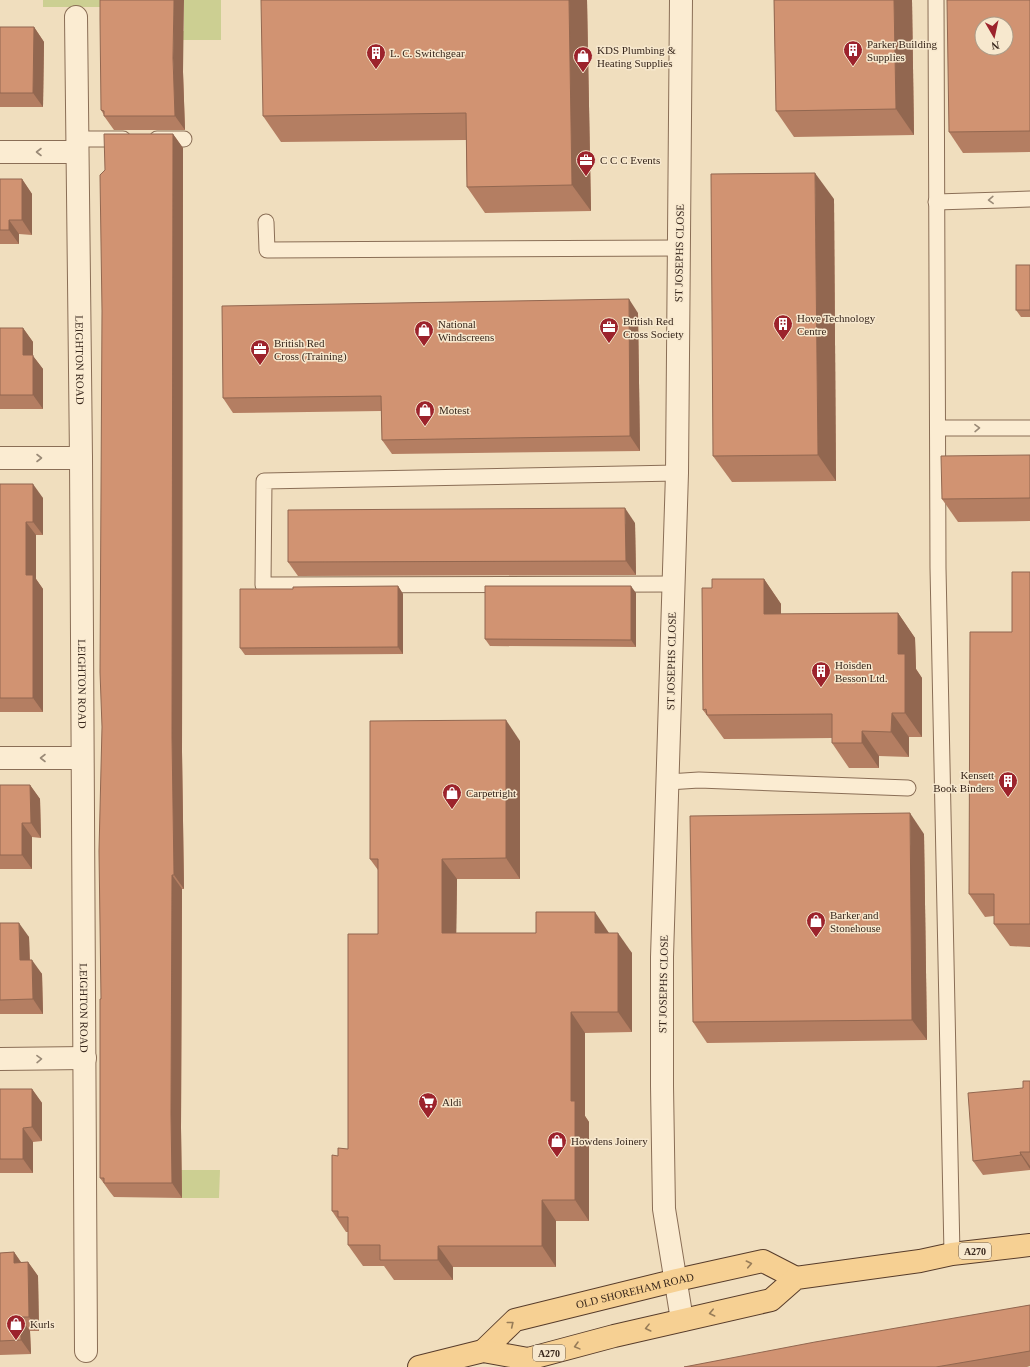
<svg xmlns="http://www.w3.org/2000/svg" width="1030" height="1367" font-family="Georgia,serif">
<rect width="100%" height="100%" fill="#f0debe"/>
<g fill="#cccf92">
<rect x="43" y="0" width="68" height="7"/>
<path d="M184 0H221V40H156V32L184 31Z"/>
<path d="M158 1170H220L219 1198H182Z"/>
</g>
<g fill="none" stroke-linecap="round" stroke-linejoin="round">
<defs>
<g id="lane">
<path d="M936 0 938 568 952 1254"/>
<path d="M77 139H123"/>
<path d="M157 139H184"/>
<path d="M936 202 1030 199"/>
<path d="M266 222 267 250 679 248"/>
<path d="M938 428H1030"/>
<path d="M673 584 263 585 264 481 677 473"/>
<path d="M668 782 699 780 908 788"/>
</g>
<g id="street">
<path d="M681 0 677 473 662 957V1086L664 1209 682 1320"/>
<path id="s1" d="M76 17 81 458 86 1351"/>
<path d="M0 152H77"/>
<path d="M0 458H81"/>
<path d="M0 758H82"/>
<path d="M0 1059 85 1058"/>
</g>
<g id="primary">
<path id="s2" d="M483 1351 515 1320 677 1280 763 1261 796 1278"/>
<path d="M419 1367 483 1351 528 1359 614 1336 771 1300 796 1278 920 1261 952 1254 1030 1245"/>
</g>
</defs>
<use href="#lane" stroke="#8a6e56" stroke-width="17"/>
<use href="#street" stroke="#8a6e56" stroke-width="24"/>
<use href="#primary" stroke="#573c2b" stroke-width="24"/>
<use href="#lane" stroke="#fbecd2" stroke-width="15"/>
<use href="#street" stroke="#fbecd2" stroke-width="22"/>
<use href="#primary" stroke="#f6d093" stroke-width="22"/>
</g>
<g fill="#b47e62">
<path d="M587 0 591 211 485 213 467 187 466 140 281 142 263 116Z"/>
<path d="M774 0H912L914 135 794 137 776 111Z"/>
<path d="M1030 0V152L963 153 949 132Z"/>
<path d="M0 27H34L44 42 43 107H0Z"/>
<path d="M183 72 185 130H114L104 116V115L101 110Z"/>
<path d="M173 134 183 148 182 752 184 889H182L181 1128 182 1198 114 1197 110 1192 100 1178 101 999 102 727V311Z"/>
<path d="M0 179H22L32 194V235L19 234V244H0Z"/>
<path d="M834 199 836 481 732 482 713 456Z"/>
<path d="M1030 265V317H1021L1016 310Z"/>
<path d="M638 313 640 451 392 454 382 440 381 411 233 413 223 398Z"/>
<path d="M0 328H23L33 342V356L43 369V409H0Z"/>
<path d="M1030 455V521L958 522 942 499Z"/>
<path d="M0 484 43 498V535H36V579L43 589V712H0Z"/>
<path d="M635 523 636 575 298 576 288 562Z"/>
<path d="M1030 572V947L1010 946 994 924V916L985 917 969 894 1012 632Z"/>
<path d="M764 579 781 604V614L898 613 915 638 916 669 922 678V737H909V757L879 756V768H849L832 743V738L724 739 703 710 712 588Z"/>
<path d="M398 586 403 594V654L245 655 240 648 293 589Z"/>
<path d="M636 593V647L490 646 485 639Z"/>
<path d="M520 741V879H457L456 933H609L632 953V1032L585 1033V1116L589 1122V1221H556V1267H453V1280H394L384 1266H363L348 1245V1232H346L332 1211 338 1156 348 1149 378 934V870L370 859Z"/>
<path d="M0 785H30L40 799 41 838 32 837V869H0Z"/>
<path d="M924 834 927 1040 707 1043 693 1022Z"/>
<path d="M0 923 29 937 30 960 42 974 43 1014H0Z"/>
<path d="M1030 1081V1170L983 1175 973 1161Z"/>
<path d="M0 1089H32L42 1103V1141L33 1142V1173H0Z"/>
<path d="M14 1252 21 1262H28L38 1276 39 1331H30L31 1354 0 1355V1253Z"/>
<path d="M1030 1305V1366L1027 1367H684Z"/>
</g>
<g fill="#926750">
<path d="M174 0H184L183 72 185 130 175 116 173 58Z"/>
<path d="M569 0H587L591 211 572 185Z"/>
<path d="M894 0H912L914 135 896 109Z"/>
<path d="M34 27 44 42 43 107 33 93Z"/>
<path d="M173 134 183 148 182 752 184 889 174 875 172 737Z"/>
<path d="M815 173 834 199 836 481 818 455Z"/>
<path d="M22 179 32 194V235L22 220Z"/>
<path d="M9 220 19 234V244L9 230Z"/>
<path d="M629 299 638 313 640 451 630 436Z"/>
<path d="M23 328 33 342V356L43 369V409L33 395 23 355Z"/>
<path d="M33 484 43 498V535L33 522Z"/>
<path d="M625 508 635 523 636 575 626 561Z"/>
<path d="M26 522 36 535V579L43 589V712L33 698 26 575Z"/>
<path d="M764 579 781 604V639L764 614Z"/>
<path d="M398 586 403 594V654L398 647Z"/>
<path d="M631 586 636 593V647L631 640Z"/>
<path d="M898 613 915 638 916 669 922 678V737L905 713 898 654Z"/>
<path d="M892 713 909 737V757L891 732Z"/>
<path d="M506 720 520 741V879L506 858Z"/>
<path d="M862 731 879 756V768L862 743Z"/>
<path d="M30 785 40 799 41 838 31 823Z"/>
<path d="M910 813 924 834 927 1040 912 1020Z"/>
<path d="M22 823 32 837V869L22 855Z"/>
<path d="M442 859 457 879 456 954 442 933Z"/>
<path d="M172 875 182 889 181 1128 182 1198 172 1183 171 1114Z"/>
<path d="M595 912 609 933H595Z"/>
<path d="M19 923 29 937 30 975 20 960Z"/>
<path d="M618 933 632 953V1032L618 1012Z"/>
<path d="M32 960 42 974 43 1014 33 999Z"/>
<path d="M571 1012 585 1033V1116L589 1122V1221L575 1200 571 1101Z"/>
<path d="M32 1089 42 1103V1141L32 1127Z"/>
<path d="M23 1128 33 1142V1173L23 1159Z"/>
<path d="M1020 1152 1030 1166V1169L1021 1155Z"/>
<path d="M542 1200 556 1221V1267L542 1246Z"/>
<path d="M438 1246 453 1267V1280L438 1260Z"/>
<path d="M14 1252 24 1267 14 1263Z"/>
<path d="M28 1262 38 1276 39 1331 29 1317Z"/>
<path d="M20 1317 30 1331 31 1354 21 1340Z"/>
</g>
<g fill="#d19372" stroke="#926750" fill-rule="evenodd">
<path d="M100 0H174L173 58 175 116H104V111L101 110 100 19Z"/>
<path d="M261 0H569L572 185 467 187 466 113 263 116Z"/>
<path d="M774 0H894L896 109 776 111Z"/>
<path d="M947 0H1030V131L949 132ZM982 24H1006V48H982Z"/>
<path d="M0 27H34L33 93H0Z"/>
<path d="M104 134H173L172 737 174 875H172L171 1114 172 1183H104V1178H100V999H101L99 851 102 727 100 672 102 311 100 175 105 170Z"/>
<path d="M815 173 818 455 713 456 711 174Z"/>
<path d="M0 179H22V220H9V230H0Z"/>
<rect x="1016" y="265" width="14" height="45"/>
<path d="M629 299 630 436 382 440 381 396 223 398 222 306Z"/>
<path d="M0 328H23V355H33V395H0Z"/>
<path d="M1030 455V498L942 499 941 456Z"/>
<path d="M0 484H33V522H26V575H33V698H0Z"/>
<path d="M625 508 626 561 288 562V510Z"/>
<path d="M1012 572H1030V924H994V894H969L970 632H1012Z"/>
<path d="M712 579H764V614L898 613V654H905V713H892L891 732 862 731V743H832V714L707 715 706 709 703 710 702 588H712Z"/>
<path d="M398 586V647L240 648V589H293V587Z"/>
<path d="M485 586H631V640L485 639Z"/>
<path d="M506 720V858L442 859V933H536V912H595V933H618V1012H571V1101H575V1200H542V1246H438V1260H380V1245H348V1217H338V1211H332V1155L338 1156V1148L348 1149V934H378V859H370V721Z"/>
<path d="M0 785H30L31 823H22V855H0Z"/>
<path d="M910 813 912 1020 693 1022 690 816Z"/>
<path d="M0 923H19L20 960H32L33 999 0 1000Z"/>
<path d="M1023 1081H1030V1152H1020L1021 1155 973 1161 968 1093 1023 1088Z"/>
<path d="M0 1089H32V1127L23 1128V1159H0Z"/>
<path d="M14 1252V1263L28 1262 29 1317H20L21 1340 0 1341V1253Z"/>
<path d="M1030 1305V1351L936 1367H684L815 1342Z"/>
</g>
<defs><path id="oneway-chevron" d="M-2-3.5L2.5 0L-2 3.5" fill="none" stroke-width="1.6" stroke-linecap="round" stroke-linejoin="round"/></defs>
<g stroke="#9a8a77">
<use href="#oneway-chevron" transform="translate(39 152) rotate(-180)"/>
<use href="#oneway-chevron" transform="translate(991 200) rotate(178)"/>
<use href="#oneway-chevron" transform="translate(977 428) rotate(-1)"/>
<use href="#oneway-chevron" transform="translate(39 458)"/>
<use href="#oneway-chevron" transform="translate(43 758) rotate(180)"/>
<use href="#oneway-chevron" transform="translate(39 1059) rotate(-1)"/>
</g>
<g stroke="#977c58">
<use href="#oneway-chevron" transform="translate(749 1264) rotate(-12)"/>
<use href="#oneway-chevron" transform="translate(712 1313) rotate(167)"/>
<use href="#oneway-chevron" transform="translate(511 1324) rotate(-39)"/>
<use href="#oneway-chevron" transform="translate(648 1328) rotate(166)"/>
<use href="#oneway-chevron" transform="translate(577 1346) rotate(165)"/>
</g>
<defs>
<symbol id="building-pin" viewBox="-11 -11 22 30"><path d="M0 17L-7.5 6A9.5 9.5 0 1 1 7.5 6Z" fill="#9c232c" stroke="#f7e8ce"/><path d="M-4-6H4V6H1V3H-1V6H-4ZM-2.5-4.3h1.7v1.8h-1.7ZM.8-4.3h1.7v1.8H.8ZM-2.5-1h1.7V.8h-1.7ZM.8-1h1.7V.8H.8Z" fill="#fff"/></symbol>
<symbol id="shop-pin" viewBox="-11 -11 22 30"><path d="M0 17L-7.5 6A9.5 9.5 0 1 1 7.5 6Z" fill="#9c232c" stroke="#f7e8ce"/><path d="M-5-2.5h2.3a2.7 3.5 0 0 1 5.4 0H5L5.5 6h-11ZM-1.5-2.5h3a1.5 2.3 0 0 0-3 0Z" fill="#fff"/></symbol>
<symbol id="office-pin" viewBox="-11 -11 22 30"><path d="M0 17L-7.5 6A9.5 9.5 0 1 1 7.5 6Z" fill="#9c232c" stroke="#f7e8ce"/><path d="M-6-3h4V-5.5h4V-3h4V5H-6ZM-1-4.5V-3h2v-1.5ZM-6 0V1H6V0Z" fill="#fff"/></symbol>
<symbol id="supermarket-pin" viewBox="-11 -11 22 30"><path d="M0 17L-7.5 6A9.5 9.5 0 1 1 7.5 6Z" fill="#9c232c" stroke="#f7e8ce"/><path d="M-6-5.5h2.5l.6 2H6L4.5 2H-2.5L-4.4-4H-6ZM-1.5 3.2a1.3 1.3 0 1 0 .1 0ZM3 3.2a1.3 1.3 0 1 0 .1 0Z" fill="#fff"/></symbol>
</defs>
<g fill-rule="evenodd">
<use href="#building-pin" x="842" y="39" width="22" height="30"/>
<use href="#building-pin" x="365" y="42" width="22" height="30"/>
<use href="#shop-pin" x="572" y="45" width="22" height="30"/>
<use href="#office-pin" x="575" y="149" width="22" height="30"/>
<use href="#building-pin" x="772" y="313" width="22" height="30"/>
<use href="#office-pin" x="598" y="316" width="22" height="30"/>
<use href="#shop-pin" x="413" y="319" width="22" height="30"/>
<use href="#office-pin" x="249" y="338" width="22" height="30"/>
<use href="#shop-pin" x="414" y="399" width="22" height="30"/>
<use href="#building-pin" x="810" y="660" width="22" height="30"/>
<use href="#building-pin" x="997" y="770" width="22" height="30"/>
<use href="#shop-pin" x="441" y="782" width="22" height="30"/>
<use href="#shop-pin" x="805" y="910" width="22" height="30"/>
<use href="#supermarket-pin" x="417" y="1091" width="22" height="30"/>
<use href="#shop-pin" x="546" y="1130" width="22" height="30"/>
<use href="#shop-pin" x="5" y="1313" width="22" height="30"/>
</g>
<g text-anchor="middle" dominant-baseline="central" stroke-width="3" stroke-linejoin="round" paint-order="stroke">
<g fill="#f7e8ce" stroke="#716151" stroke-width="1">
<rect x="959" y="1243" width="32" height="16" rx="3"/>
<rect x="533" y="1345" width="32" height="16" rx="3"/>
</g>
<g font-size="10" font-weight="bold" fill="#38271c">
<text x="975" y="1251">A270</text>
<text x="549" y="1353">A270</text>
</g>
<g font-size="11" fill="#38271c" stroke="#f7e8ce" text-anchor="start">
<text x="867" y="44">Parker Building<tspan x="867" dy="13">Supplies</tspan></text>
<text x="597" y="50">KDS Plumbing &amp;<tspan x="597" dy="13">Heating Supplies</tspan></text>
<text x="390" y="53">L. C. Switchgear</text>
<text x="600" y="160">C C C Events</text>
<text x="797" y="318">Hove Technology<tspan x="797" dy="13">Centre</tspan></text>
<text x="623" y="321">British Red<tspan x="623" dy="13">Cross Society</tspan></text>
<text x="438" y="324">National<tspan x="438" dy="13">Windscreens</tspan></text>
<text x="274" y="343">British Red<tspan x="274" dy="13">Cross (Training)</tspan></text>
<text x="439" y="410">Motest</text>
<text x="835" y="665">Hoisden<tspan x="835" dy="13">Besson Ltd.</tspan></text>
<text x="994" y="775" text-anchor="end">Kensett<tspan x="994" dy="13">Book Binders</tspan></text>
<text x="466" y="793">Carpetright</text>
<text x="830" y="915">Barker and<tspan x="830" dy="13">Stonehouse</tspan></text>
<text x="442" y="1102">Aldi</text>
<text x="571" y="1141">Howdens Joinery</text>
<text x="30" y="1324">Kurls</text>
</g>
<g font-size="11" fill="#38271c" stroke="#f7e8ce">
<text transform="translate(679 253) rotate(-89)">ST JOSEPHS CLOSE</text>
<text stroke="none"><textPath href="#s1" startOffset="343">LEIGHTON ROAD</textPath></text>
<text transform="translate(671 661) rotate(-89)">ST JOSEPHS CLOSE</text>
<text stroke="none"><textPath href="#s1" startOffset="667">LEIGHTON ROAD</textPath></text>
<text transform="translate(663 984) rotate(-89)">ST JOSEPHS CLOSE</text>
<text stroke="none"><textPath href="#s1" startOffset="991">LEIGHTON ROAD</textPath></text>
<text stroke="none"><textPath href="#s2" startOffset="168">OLD SHOREHAM ROAD</textPath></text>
</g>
</g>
<g transform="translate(994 36) rotate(171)"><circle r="19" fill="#f7e8ce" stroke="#ab9b87"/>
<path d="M0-3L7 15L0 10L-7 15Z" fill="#9c232c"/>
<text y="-6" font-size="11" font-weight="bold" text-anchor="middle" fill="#38271c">N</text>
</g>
</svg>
